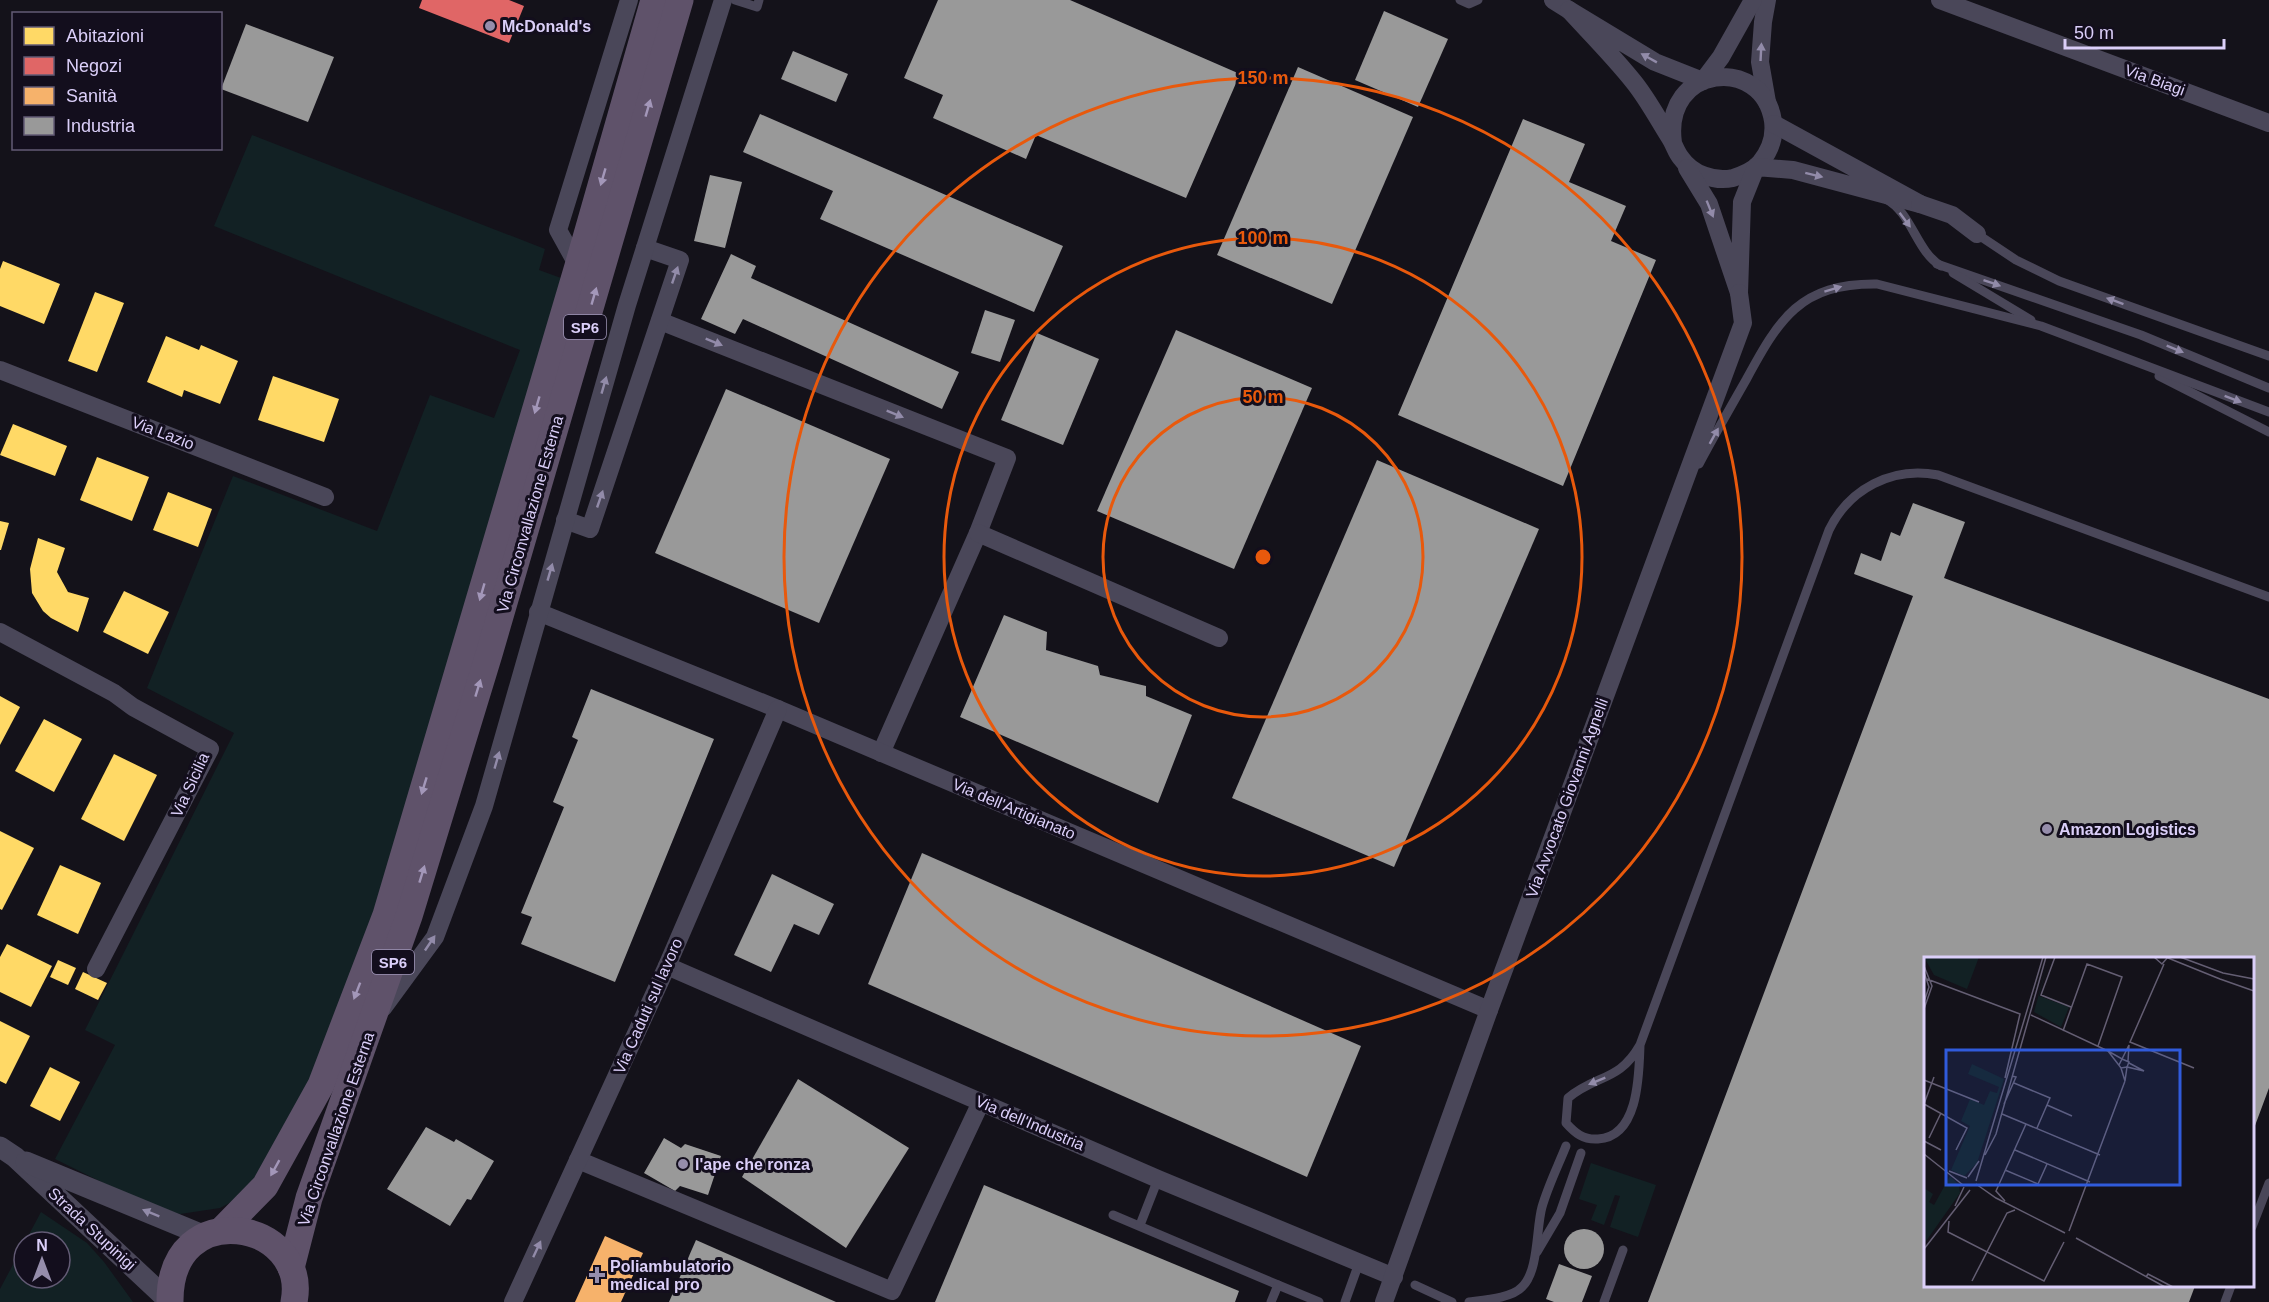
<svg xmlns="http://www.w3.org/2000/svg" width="2269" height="1302" font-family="Helvetica,sans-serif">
<rect width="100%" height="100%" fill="#14121a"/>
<g fill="#122124">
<path d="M252 135 545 249 539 270 561 278 375 914 308 1086 255 1178 235 1200 220 1208 180 1214 156 1209 55 1159 115 1045 85 1030 234 733 147 688 233 476 377 531 430 395 494 418 520 350 214 226Z"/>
<path d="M1591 1163 1656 1185 1638 1237 1610 1227 1620 1196 1615 1195 1604 1225 1591 1220 1597 1205 1579 1199Z"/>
<path d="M41 1212 87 1243 104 1262 133 1302H0V1289L24 1244V1278H60V1242H25Z"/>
</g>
<g fill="#ffd966">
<path d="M3 261 60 284 44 324 0 306V269Z"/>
<path d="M95 292 124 303 97 372 68 361Z"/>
<path d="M166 336 199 350 201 345 238 361 220 404 184 390 182 397 147 382Z"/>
<path d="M273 376 339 399 324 442 258 420Z"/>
<path d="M13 424 67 446 55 476 0 455Z"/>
<path d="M97 457 149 477 132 521 80 500Z"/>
<path d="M168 492 212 509 198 547 153 530Z"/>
<path d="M0 521 9 523 1 550H0Z"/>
<path d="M38 538 65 548 57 572 68 592 89 598 78 632 51 618 43 611 32 593 30 569Z"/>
<path d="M124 591 169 612 148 654 103 632Z"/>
<path d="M0 696 20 707 0 745Z"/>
<path d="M44 719 82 739 54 792 15 771Z"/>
<path d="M114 754 157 775 124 841 81 819Z"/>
<path d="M0 831 34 848 2 910 0 909Z"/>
<path d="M60 865 101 883 78 934 37 915Z"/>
<path d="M7 944 52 966 31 1007 0 992V957Z"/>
<path d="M58 960 76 968 68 985 50 977Z"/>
<path d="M83 972 107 983 98 1000 75 989Z"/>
<path d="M0 1021 30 1036 6 1084 0 1081Z"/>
<path d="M50 1067 80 1082 60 1121 30 1106Z"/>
</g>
<path fill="#e06666" d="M422 0H509L524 6 509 43 419 8Z"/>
<path fill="#f6b26b" d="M605 1236 643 1253 621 1302H575Z"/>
<g fill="#999">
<path d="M938 0H1070L1240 74 1186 198 1036 135 1026 159 933 118 943 95 904 78Z"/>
<path d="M1384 11 1448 39 1418 107 1355 80Z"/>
<path d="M246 24 334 57 308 122 221 89Z"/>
<path d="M793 51 848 74 836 102 781 79Z"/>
<path d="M1298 67 1413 117 1332 304 1217 255Z"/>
<path d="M760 114 1063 246 1034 312 820 219 833 191 743 152Z"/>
<path d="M1523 119 1585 144 1569 182 1626 206 1611 241 1656 260 1563 486 1398 415Z"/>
<path d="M710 175 742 182 725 248 694 241Z"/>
<path d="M731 254 756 266 751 278 959 372 942 409 743 319 735 334 701 319Z"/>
<path d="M985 310 1015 320 1000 362 971 353Z"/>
<path d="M1176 330 1312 388 1234 569 1097 511Z"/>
<path d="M1037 333 1099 359 1063 445 1001 420Z"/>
<path d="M726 389 890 459 819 623 655 553Z"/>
<path d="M1377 460 1539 529 1394 867 1232 798Z"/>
<path d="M1913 503 1965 522 1944 578 2269 699V1088L2253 1131 2252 958H1926V1286H2195L2189 1302H1648L1913 596 1854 574 1861 553 1881 561 1891 532 1900 536Z"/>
<path d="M1004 615 1047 632 1046 650 1098 666 1100 675 1146 686V696L1192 715 1158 803 960 717Z"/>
<path d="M591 689 714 739 615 982 521 944 532 917 521 913 564 807 553 802 578 740 572 737Z"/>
<path d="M922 853 1361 1046 1307 1177 868 984Z"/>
<path d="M772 874 834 904 819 935 794 924 771 972 734 955Z"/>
<path d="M798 1079 909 1148 846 1248 742 1177Z"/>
<path d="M426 1127 454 1142 456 1139 494 1161 471 1200 467 1199 450 1226 387 1189Z"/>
<path d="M664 1138 681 1148 685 1144 721 1156 708 1195 680 1186 675 1191 644 1173Z"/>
<path d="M984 1185 1239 1291 1235 1302H935Z"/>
<circle cx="1584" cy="1249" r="20"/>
<path d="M696 1240 836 1302H669Z"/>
<path d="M1559 1264 1592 1276 1582 1302H1554L1546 1299Z"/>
</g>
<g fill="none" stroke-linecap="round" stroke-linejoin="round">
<g stroke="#4a4759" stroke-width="9">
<path d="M735 0 757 7 759 0"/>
<path d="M1460 0 1469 4 1478 0"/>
<path d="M1886 199C1912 213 1916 251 1941 266"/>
<path d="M1977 234 2016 260 2059 281 2269 356"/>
<path d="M1937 264 2141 335 2269 388"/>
<path d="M1953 273 2031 320"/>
<path d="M2159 376 2269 432"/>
<path d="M1699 464C1714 436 1730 408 1746 380 1779 319 1800 283 1877 284L2041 326 2269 412"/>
<path d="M1640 1045C1639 1074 1639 1137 1598 1139 1583 1140 1575 1133 1566 1123L1568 1098C1597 1074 1619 1082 1640 1045L1829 530C1849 489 1892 466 1938 475L2269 597"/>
<path d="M1113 1215 1278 1285"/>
<path d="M1140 1225 1158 1179"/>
<path d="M2252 1227 2269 1183"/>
<path d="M1537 1252 1560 1213 1581 1153"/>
<path d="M1415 1285 1452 1302"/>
<path d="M1271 1302 1278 1285 1319 1302"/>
<path d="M1345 1302 1359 1263"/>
<path d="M1469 1302C1484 1300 1512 1298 1522 1287 1539 1271 1536 1228 1542 1207 1548 1186 1558 1166 1566 1146"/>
<path d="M1604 1302 1623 1250"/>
<path d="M2225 1302 2231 1286"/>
</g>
<g stroke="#4a4759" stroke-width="18">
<path d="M1553 0 1569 10"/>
<path d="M1767 0 1763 22 1760 62 1767 102"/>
<path d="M1940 0 2269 123"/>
<path d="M1673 143C1662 64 1763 55 1773 121 1775 136 1770 151 1760 163 1753 171 1743 175 1733 178 1714 182 1692 174 1681 158 1676 152 1674 144 1670 138 1658 119 1647 98 1633 81 1613 56 1590 33 1569 10L1655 62 1703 81 1721 57 1753 0"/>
<path d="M1687 168 1709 204 1739 293 1742 202 1756 167 1793 170 1920 204 1774 124"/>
<path d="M1920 204 1952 215 1977 234"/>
<path d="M578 266 558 230 629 0"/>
<path d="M660 321 1007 458 978 533 881 753"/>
<path d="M0 370 325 497"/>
<path d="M565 520 590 529 680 260 645 248"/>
<path d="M978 533 1219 638"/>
<path d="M538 612 778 709 1489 1010"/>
<path d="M0 632 114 693 133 707 210 749 96 969"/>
<path d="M667 966 1158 1179 1394 1277"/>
<path d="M383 1008 435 937 484 806 627 305 723 0"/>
<path d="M578 1160 892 1291 981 1102"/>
<path d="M513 1302 667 966 778 709"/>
<path d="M1384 1302 1489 1010 1743 323 1739 293"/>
</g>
<g stroke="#4a4759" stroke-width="21">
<path d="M0 1147 15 1157 170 1302"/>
<path d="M26 1162 205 1236"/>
</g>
<g stroke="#5f526a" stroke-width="27">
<path d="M222 1230 265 1186 321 1085 386 915 578 266 654 0"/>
<path d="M291 1268 309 1198 409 916 489 654 680 0"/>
<path d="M170 1302C169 1194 310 1220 294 1302"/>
</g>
</g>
<defs><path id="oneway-solid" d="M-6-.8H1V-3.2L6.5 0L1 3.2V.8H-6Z" transform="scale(1.5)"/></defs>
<g fill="#928ba9">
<use href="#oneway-solid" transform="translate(1761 52) rotate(-87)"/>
<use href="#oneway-solid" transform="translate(1649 58) rotate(-151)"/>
<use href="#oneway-solid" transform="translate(1814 175) rotate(14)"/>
<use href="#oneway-solid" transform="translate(1710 209) rotate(68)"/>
<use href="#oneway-solid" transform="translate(1905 220) rotate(53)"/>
<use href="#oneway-solid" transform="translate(675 275) rotate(-71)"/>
<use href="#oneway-solid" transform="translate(1992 283) rotate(19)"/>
<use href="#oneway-solid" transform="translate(1833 289) rotate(-17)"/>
<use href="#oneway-solid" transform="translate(2115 301) rotate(-160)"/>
<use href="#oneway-solid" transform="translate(714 342) rotate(22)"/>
<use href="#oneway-solid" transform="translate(2175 349) rotate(22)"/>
<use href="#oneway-solid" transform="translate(604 385) rotate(-74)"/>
<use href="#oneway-solid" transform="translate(2233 399) rotate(21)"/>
<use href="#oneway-solid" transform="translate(895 414) rotate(22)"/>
<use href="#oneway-solid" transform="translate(1714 436) rotate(-61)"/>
<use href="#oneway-solid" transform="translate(600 499) rotate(-71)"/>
<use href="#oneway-solid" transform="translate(550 572) rotate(-74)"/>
<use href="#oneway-solid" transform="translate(497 760) rotate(-74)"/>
<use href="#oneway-solid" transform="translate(430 943) rotate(-56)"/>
<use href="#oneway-solid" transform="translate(1597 1081) rotate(158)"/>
<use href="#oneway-solid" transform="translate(151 1213) rotate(-158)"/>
<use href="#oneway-solid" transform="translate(537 1249) rotate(-65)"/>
</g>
<g fill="#a397b9">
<use href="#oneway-solid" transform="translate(648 108) rotate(-74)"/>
<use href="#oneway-solid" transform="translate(603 177) rotate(106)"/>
<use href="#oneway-solid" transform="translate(594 296) rotate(-74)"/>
<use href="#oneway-solid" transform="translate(537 405) rotate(106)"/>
<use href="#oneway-solid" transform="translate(482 592) rotate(106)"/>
<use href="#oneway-solid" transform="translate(478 688) rotate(-73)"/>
<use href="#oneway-solid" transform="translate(424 786) rotate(107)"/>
<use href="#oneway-solid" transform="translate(422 874) rotate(-73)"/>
<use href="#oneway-solid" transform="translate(357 991) rotate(111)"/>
<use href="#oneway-solid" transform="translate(275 1168) rotate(119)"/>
</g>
<g fill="none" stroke="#e8590c" stroke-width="3">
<circle cx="1263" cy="557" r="160"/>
<circle cx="1263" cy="557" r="319"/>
<circle cx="1263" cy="557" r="479"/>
</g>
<g fill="#958dab" stroke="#130e1d" stroke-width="2">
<circle cx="490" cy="26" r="6"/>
<circle cx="2047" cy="829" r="6"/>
<circle cx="683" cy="1164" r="6"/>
<path d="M594 1266h6v6h6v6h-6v6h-6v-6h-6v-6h6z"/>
</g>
<g text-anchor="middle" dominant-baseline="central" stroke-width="6" stroke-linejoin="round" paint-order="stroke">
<g fill="#130e1d" stroke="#9f95b7" stroke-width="1.5">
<rect x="564" y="315" width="42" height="24" rx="4.5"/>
<rect x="372" y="950" width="42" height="24" rx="4.5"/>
</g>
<g font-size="15" font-weight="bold" fill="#dbcff9">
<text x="585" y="327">SP6</text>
<text x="393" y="962">SP6</text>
</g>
<g font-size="16" font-weight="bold" fill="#dbcff9" stroke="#130e1d" text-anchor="start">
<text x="502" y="26">McDonald's</text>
<text x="2059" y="829">Amazon Logistics</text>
<text x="695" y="1164">l'ape che ronza</text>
<text x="610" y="1266">Poliambulatorio<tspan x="610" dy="18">medical pro</tspan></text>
</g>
<g font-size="16" fill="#dbcff9" stroke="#130e1d">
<text transform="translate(2155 80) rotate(20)">Via Biagi</text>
<text transform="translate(163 433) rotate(21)">Via Lazio</text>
<text transform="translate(530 514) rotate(-74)">Via Circonvallazione Esterna</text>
<text transform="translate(190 785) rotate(-65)">Via Sicilia</text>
<text transform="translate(1567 798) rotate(-70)">Via Avvocato Giovanni Agnelli</text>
<text transform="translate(1014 809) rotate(23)">Via dell'Artigianato</text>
<text transform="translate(648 1006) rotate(-66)">Via Caduti sul lavoro</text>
<text transform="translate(1030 1123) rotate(23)">Via dell'Industria</text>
<text transform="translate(336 1129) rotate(-71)">Via Circonvallazione Esterna</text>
<text transform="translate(92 1229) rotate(43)">Strada Stupinigi</text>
</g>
</g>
<g transform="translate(1924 957)">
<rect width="330" height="330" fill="#14121a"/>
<path d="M0 0H55L43 32 10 18ZM125 0 115 39 145 50 137 70 110 55ZM48 107 80 122 53 206 40 219 27 213 46 169 37 164 46 142 60 148 66 134 73 136 75 130 44 117ZM26 219 35 228 36 236 0 287V231L9 237 5 245 10 248Z" fill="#122124"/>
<path fill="none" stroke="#645e73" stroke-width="1.5" d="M131 0 117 38 147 50M230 0 238 7 244 0M256 0 299 16 330 22M244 1 296 22M240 7 206 85 270 111M0 9 8 29 0 52M0 15 5 30 0 45M3 22 96 57 81 121M296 22 330 34M107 58 184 94M139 74 163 7 198 20 174 89M195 108 198 102 205 105 203 110 197 111 184 94 198 102 205 88 204 104M197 111 201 124 203 110 220 114 205 106M0 123 55 145M90 126 126 141 113 171M0 147 43 171 32 193M0 147 10 120M80 147 92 120 88 119M123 148 148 159M78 157 176 198M5 181 17 156M0 184 17 193M91 193 166 225M0 197 39 228M61 198 72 177 122 0M81 213 114 227 123 207M25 214 43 221M44 220 55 204M52 224 119 0M52 227 72 241 141 276M81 244 72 234 102 167M31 249 40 230M25 264 24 275 120 324 140 285M145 274 201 124M152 281 241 330M0 292 46 233M222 320 224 317 249 330M48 324 83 256 91 253"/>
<path fill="#305bdb" fill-opacity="0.15" stroke="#305bdb" stroke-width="3" d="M22 93H256V228H22Z"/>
<rect width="330" height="330" fill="none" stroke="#dbcff9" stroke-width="3"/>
</g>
<circle cx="1263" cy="557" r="9" fill="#e8590c" stroke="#130e1d" stroke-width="3"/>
<g font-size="18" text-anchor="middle" font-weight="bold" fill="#e8590c" stroke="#130e1d" stroke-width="6" stroke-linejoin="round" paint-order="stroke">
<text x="1263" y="84">150 m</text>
<text x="1263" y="244">100 m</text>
<text x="1263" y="403">50 m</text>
</g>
<rect x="12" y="12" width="210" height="138" fill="#130e1d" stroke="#635b75" stroke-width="1.5"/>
<rect x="24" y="27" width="30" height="18" fill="#ffd966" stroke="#635b75" stroke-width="1.5"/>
<text x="66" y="42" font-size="18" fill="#dbcff9">Abitazioni</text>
<rect x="24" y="57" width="30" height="18" fill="#e06666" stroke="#635b75" stroke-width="1.5"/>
<text x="66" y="72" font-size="18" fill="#dbcff9">Negozi</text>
<rect x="24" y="87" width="30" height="18" fill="#f6b26b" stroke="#635b75" stroke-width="1.5"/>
<text x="66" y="102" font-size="18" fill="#dbcff9">Sanità</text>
<rect x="24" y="117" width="30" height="18" fill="#999999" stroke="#635b75" stroke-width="1.5"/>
<text x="66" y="132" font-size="18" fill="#dbcff9">Industria</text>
<g transform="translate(42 1260)"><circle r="28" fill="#130e1d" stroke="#635b75" stroke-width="1.5"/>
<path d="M0-4.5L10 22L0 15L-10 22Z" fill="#958dab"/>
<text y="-9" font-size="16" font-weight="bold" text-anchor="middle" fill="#dbcff9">N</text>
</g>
<path d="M2065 39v9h159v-9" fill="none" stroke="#dbcff9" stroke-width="3"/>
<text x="2074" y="39" font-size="18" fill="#dbcff9" stroke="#130e1d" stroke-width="4.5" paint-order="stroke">50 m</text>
</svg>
